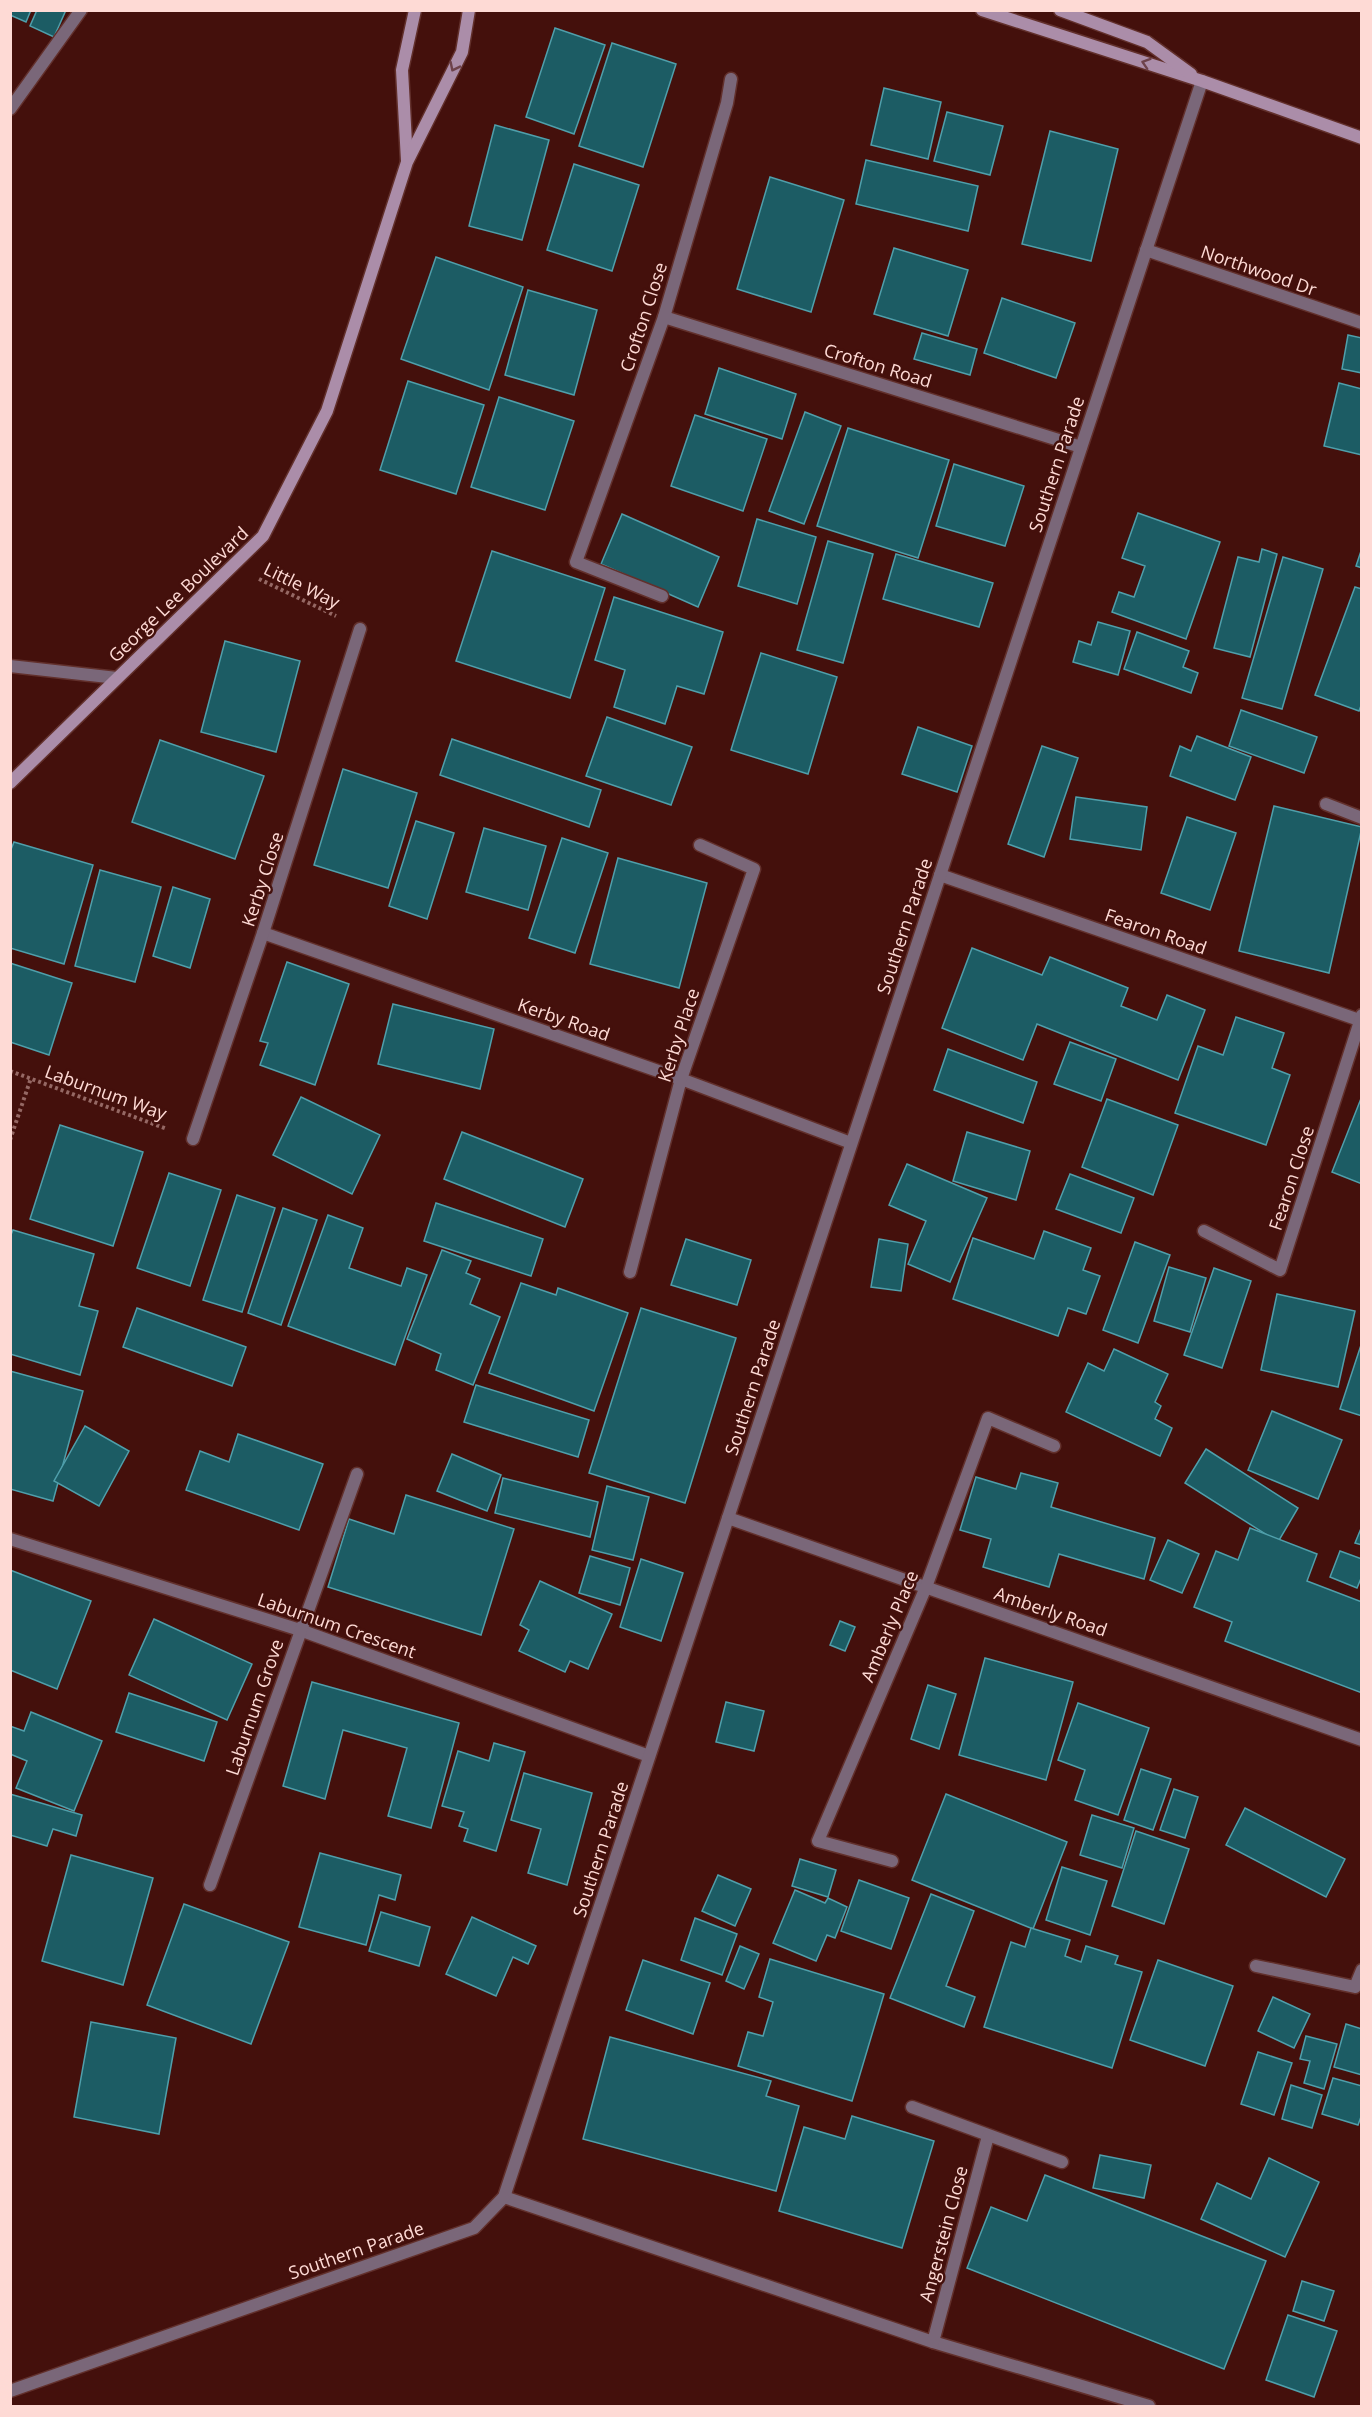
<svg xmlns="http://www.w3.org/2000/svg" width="1372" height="2417" font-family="'Open Sans',sans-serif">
<rect width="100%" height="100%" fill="#44100c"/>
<g fill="#1c5c64" stroke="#4f9fab" stroke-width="1.5">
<path d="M10 10H31L26 22 10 15Z"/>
<path d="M37 10H66L54 37 30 26Z"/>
<path d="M555 28 605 45 574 134 526 117Z"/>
<path d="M612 43 676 64 643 167 579 146Z"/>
<path d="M884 88 941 102 928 159 871 145Z"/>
<path d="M947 112 1003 126 990 175 934 161Z"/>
<path d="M495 125 549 140 522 240 469 226Z"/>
<path d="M1050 131 1118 149 1091 261 1022 244Z"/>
<path d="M866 160 978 186 968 231 856 204Z"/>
<path d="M574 164 639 185 612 271 547 250Z"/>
<path d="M770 177 844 200 811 312 737 289Z"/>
<path d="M894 248 968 270 948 336 874 314Z"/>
<path d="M436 257 523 287 489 390 401 359Z"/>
<path d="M528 290 597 310 574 395 505 375Z"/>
<path d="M1002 298 1075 323 1056 378 984 353Z"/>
<path d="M922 333 977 349 970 375 914 359Z"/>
<path d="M1348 335 1362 338V373L1342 369Z"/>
<path d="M719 368 796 394 782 439 705 414Z"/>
<path d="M408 381 484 405 456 494 380 470Z"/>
<path d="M1339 383 1362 389V455L1324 446Z"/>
<path d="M499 397 574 421 545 510 471 487Z"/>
<path d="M805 412 841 426 804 524 769 511Z"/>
<path d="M695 415 767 439 743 511 671 486Z"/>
<path d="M848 428 949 460 918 558 817 526Z"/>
<path d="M954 464 1024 486 1005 546 936 526Z"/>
<path d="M1138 513 1220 542 1186 639 1112 612 1119 592 1134 597 1145 566 1122 558Z"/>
<path d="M622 514 719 557 698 607 601 564Z"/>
<path d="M757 519 816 537 797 604 738 586Z"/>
<path d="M828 541 873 554 843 663 797 650Z"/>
<path d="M1362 548V568L1356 566Z"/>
<path d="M1262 549 1277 554 1250 657 1214 648 1238 557 1259 562Z"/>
<path d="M492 551 605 588 570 698 456 661Z"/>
<path d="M896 554 993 583 979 627 883 599Z"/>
<path d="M1283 557 1323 569 1282 709 1242 698Z"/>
<path d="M1355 587 1362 589V703L1359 711 1315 695Z"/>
<path d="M614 597 723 632 704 694 677 686 665 724 614 707 625 670 595 660Z"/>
<path d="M1098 622 1130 631 1118 675 1073 662 1079 641 1091 645Z"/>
<path d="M1137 632 1189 651 1183 667 1198 673 1191 693 1124 669Z"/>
<path d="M225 641 300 661 276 752 201 732Z"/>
<path d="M761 653 837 677 808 774 731 750Z"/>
<path d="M1241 710 1317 737 1304 773 1229 746Z"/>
<path d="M607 717 692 747 671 805 586 776Z"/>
<path d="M918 727 972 746 957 792 902 774Z"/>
<path d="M1197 736 1251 757 1235 800 1170 776 1180 746 1191 751Z"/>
<path d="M452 739 601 790 589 827 440 775Z"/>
<path d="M160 740 264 776 235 859 132 822Z"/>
<path d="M1042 746 1078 758 1044 857 1008 844Z"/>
<path d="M343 769 417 793 388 888 314 865Z"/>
<path d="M1076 797 1147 807 1141 850 1070 839Z"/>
<path d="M1274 806 1362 827 1329 973 1239 951Z"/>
<path d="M1187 817 1236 833 1210 910 1161 893Z"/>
<path d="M416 821 454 833 427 919 389 906Z"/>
<path d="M484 828 546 846 528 910 466 892Z"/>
<path d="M562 838 608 853 575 953 529 938Z"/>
<path d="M14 842 93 865 64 964 10 948V852Z"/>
<path d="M618 858 707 883 679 988 590 964Z"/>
<path d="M100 870 161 887 135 982 75 966Z"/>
<path d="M173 887 210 899 190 968 153 956Z"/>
<path d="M972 948 1042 975 1050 957 1128 988 1121 1006 1157 1020 1167 995 1205 1010 1178 1080 1037 1024 1023 1060 942 1028Z"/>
<path d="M287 962 349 984 315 1085 260 1065 268 1043 260 1041Z"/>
<path d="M10 963 72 983 49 1055 10 1042Z"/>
<path d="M393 1004 494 1029 480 1089 378 1064Z"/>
<path d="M1236 1017 1284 1033 1272 1068 1290 1075 1266 1145 1175 1113 1198 1046 1223 1055Z"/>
<path d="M1070 1042 1116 1059 1101 1101 1054 1084Z"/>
<path d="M948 1049 1037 1082 1023 1123 934 1090Z"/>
<path d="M1362 1096V1184L1332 1172Z"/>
<path d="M301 1097 380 1135 352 1194 273 1155Z"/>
<path d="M1107 1099 1178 1125 1153 1195 1082 1167Z"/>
<path d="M60 1125 143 1152 113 1246 30 1219Z"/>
<path d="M462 1132 583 1179 565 1227 444 1179Z"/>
<path d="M967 1132 1030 1151 1016 1200 953 1181Z"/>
<path d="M907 1164 987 1198 950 1282 908 1264 926 1221 889 1205Z"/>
<path d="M169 1173 221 1190 190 1286 137 1268Z"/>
<path d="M1070 1174 1134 1198 1121 1233 1056 1209Z"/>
<path d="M237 1195 275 1208 242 1312 203 1300Z"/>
<path d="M436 1203 543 1239 531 1276 424 1241Z"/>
<path d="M283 1208 317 1220 281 1325 248 1313Z"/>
<path d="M328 1215 363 1228 349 1268 401 1286 407 1268 427 1275 395 1365 288 1326Z"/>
<path d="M13 1230 94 1254 79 1306 98 1311 80 1375 10 1354V1237Z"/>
<path d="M1044 1231 1091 1248 1083 1270 1100 1276 1086 1314 1068 1308 1058 1336 953 1299 973 1238 1034 1259Z"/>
<path d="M686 1239 751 1260 737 1305 671 1285Z"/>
<path d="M879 1239 908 1244 901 1291 871 1287Z"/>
<path d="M1135 1242 1170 1255 1138 1343 1103 1330Z"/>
<path d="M442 1250 471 1261 466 1273 480 1279 470 1304 500 1317 473 1385 436 1370 441 1354 407 1339Z"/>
<path d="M1169 1267 1206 1278 1190 1332 1154 1321Z"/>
<path d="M1214 1268 1251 1281 1222 1368 1184 1355Z"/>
<path d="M521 1283 556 1295 558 1288 628 1313 594 1411 489 1373Z"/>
<path d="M1277 1294 1355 1311 1338 1387 1261 1370Z"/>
<path d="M137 1308 246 1347 232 1386 123 1347Z"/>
<path d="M641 1308 736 1338 685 1503 589 1473Z"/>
<path d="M1362 1342V1416L1340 1409Z"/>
<path d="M1114 1349 1168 1374 1155 1402 1161 1406 1155 1419 1172 1428 1160 1456 1066 1412 1088 1363 1104 1371Z"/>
<path d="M10 1371 83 1391 53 1501 10 1489Z"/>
<path d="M476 1385 589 1420 578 1457 464 1422Z"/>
<path d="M1272 1411 1342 1440 1318 1499 1248 1470Z"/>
<path d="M85 1426 129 1451 99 1506 54 1481Z"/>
<path d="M238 1434 323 1464 299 1530 186 1490 200 1451 229 1462Z"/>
<path d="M1206 1449 1298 1508 1278 1542 1185 1483Z"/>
<path d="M452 1454 501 1475 487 1511 437 1491Z"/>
<path d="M1021 1473 1058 1483 1051 1507 1155 1538 1144 1579 1059 1554 1049 1587 983 1567 991 1539 960 1530 976 1477 1016 1489Z"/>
<path d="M503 1478 598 1502 590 1537 495 1513Z"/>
<path d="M607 1486 649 1497 633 1560 592 1550Z"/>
<path d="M406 1495 514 1529 481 1635 328 1587 349 1519 394 1534Z"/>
<path d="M1362 1526V1545L1355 1543Z"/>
<path d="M1250 1528 1317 1554 1307 1581 1362 1602V1693L1225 1641 1232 1622 1194 1607 1216 1551 1238 1560Z"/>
<path d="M1168 1540 1199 1554 1182 1593 1150 1580Z"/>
<path d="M1340 1551 1362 1559V1576L1357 1588 1330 1577Z"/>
<path d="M590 1556 630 1568 620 1605 579 1593Z"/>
<path d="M641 1559 683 1573 661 1641 620 1627Z"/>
<path d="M10 1570 91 1601 57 1689 10 1670Z"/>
<path d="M540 1581 612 1614 588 1669 570 1661 565 1672 519 1651 529 1630 520 1625Z"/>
<path d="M154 1619 252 1664 227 1720 129 1675Z"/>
<path d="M840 1621 855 1627 845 1651 830 1645Z"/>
<path d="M985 1658 1073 1682 1046 1780 959 1755Z"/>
<path d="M312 1682 459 1723 431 1828 388 1816 407 1748 343 1730 325 1799 283 1786Z"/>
<path d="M928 1685 956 1694 939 1749 911 1739Z"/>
<path d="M129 1693 217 1722 204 1761 116 1732Z"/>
<path d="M726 1702 764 1711 754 1751 716 1742Z"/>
<path d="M1078 1703 1149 1728 1118 1815 1075 1800 1085 1770 1058 1760Z"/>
<path d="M31 1712 102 1741 74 1811 16 1788 27 1761 10 1754V1726L24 1731Z"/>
<path d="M494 1743 525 1752 496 1851 464 1841 468 1829 459 1826 464 1812 442 1806 458 1751 489 1761Z"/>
<path d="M1141 1769 1171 1779 1153 1830 1124 1820Z"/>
<path d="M524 1773 592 1793 567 1885 528 1873 541 1829 511 1820Z"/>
<path d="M1174 1789 1198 1797 1185 1838 1160 1830Z"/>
<path d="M10 1794 82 1815 76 1836 53 1829 47 1846 10 1835Z"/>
<path d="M946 1794 1067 1842 1033 1929 912 1880Z"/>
<path d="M1245 1808 1345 1859 1326 1897 1226 1845Z"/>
<path d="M1092 1815 1134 1828 1122 1868 1080 1855Z"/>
<path d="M1136 1831 1189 1849 1164 1924 1112 1906Z"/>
<path d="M320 1853 401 1875 395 1900 379 1895 366 1945 299 1927Z"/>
<path d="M71 1855 153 1878 123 1985 42 1961Z"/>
<path d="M800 1859 836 1870 828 1897 792 1886Z"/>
<path d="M1062 1867 1107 1881 1090 1935 1046 1920Z"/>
<path d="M718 1875 751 1889 735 1926 702 1911Z"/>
<path d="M859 1880 909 1898 891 1949 841 1931Z"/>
<path d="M795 1890 825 1903 828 1898 847 1907 835 1938 827 1935 816 1961 773 1943Z"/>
<path d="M931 1894 974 1911 946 1986 975 1997 964 2027 890 1998Z"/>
<path d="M184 1904 289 1942 251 2044 147 2005Z"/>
<path d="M381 1912 430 1927 419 1966 369 1951Z"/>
<path d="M472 1917 536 1946 528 1964 513 1957 496 1996 446 1974Z"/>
<path d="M695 1918 737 1934 722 1975 681 1960Z"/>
<path d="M1031 1928 1070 1940 1065 1956 1081 1962 1086 1946 1118 1956 1115 1964 1142 1972 1112 2068 984 2027 1011 1942 1025 1947Z"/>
<path d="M740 1946 759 1954 744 1989 726 1981Z"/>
<path d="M770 1959 884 1994 852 2101 738 2066 748 2032 763 2036 773 2002 759 1997Z"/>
<path d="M643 1960 710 1983 693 2034 626 2010Z"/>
<path d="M1158 1960 1233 1986 1205 2066 1130 2040Z"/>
<path d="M1273 1997 1310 2014 1294 2048 1258 2031Z"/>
<path d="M91 2022 176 2038 159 2134 74 2117Z"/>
<path d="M1346 2024 1362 2029V2075L1334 2067Z"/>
<path d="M1306 2036 1337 2044 1324 2089 1304 2083 1310 2061 1300 2059Z"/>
<path d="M610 2037 771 2081 766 2096 799 2106 776 2191 583 2139Z"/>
<path d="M1258 2052 1292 2063 1274 2115 1241 2104Z"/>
<path d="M1333 2078 1362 2086V2114L1358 2125 1322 2114Z"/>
<path d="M1291 2085 1322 2095 1312 2128 1282 2119Z"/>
<path d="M852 2116 934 2141 902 2248 779 2211 804 2127 845 2139Z"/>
<path d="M1100 2155 1151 2165 1144 2198 1093 2188Z"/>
<path d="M1269 2158 1319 2182 1285 2257 1201 2219 1217 2183 1251 2199Z"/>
<path d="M1045 2175 1266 2261 1224 2369 967 2268 991 2207 1027 2221Z"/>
<path d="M1302 2281 1334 2291 1324 2321 1293 2311Z"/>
<path d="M1288 2315 1337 2331 1314 2397 1266 2380Z"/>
</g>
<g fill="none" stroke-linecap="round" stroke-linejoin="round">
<defs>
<path id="service" d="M10 109 81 10"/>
<g id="minor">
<path d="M1146 250 1362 323"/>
<path d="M664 317 1081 447"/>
<path d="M662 596 576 562 664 317 727 103 731 79"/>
<path d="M10 666 117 678"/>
<path d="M1326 804 1362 818"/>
<path d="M940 875 1362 1021"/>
<path d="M263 933 681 1079 851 1143"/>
<path d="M193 1139 263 933 360 629"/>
<path d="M1204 1231 1280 1270 1362 1015"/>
<path d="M630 1272 681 1079 754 869 700 845"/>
<path d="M728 1518 1362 1740"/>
<path d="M10 1539 300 1630 649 1756"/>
<path d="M892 1861 818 1841 926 1587 988 1418 1054 1446"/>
<path d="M210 1885 357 1474"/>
<path d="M1256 1966 1355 1987 1362 1970"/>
<path d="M912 2107 1062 2162"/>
<path d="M504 2197 933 2342 1149 2406"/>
<path d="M933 2342 988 2136"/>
<path d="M10 2391 474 2228 504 2197 1202 81"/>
</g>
<g id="secondary">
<path d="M982 10 1202 81 1362 138"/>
<path d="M1060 10 1147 42 1191 74"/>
<path d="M407 161 402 70 415 10"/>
<path d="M10 783 263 536 327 411 407 162 462 52 469 10"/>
</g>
</defs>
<use href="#service" stroke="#62302c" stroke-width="15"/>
<use href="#minor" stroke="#62302c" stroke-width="15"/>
<use href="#secondary" stroke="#62302c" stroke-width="15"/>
<g stroke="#956864" stroke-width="4" stroke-dasharray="3 3" stroke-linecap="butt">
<path d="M259 579 336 616"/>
<path d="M10 1071 167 1129"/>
<path d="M10 1140 31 1078"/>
</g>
<use href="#service" stroke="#7a6779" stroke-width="12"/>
<use href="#minor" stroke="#7a6779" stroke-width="12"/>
<use href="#secondary" stroke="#ab8da9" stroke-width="12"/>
</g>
<defs><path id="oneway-chevron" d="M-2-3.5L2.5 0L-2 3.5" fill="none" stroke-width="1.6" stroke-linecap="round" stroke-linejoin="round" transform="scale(1.5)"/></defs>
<g stroke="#6d424b">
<use href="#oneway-chevron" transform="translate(1146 63) rotate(-162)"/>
<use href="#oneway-chevron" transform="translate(454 67) rotate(116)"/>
</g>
<g text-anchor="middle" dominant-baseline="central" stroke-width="5" stroke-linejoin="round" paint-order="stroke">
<g font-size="18" fill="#fedad5" stroke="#44100c">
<text transform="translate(1259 270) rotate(19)">Northwood Dr</text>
<text transform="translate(643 317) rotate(-72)">Crofton Close</text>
<text transform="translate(878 365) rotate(17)">Crofton Road</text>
<text transform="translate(1056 464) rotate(-72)">Southern Parade</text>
<text transform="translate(302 585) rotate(26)">Little Way</text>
<text transform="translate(178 594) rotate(-44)">George Lee Boulevard</text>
<text transform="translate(262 879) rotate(-72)">Kerby Close</text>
<text transform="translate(904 926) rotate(-72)">Southern Parade</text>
<text transform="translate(1156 931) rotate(19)">Fearon Road</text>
<text transform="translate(564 1019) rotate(19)">Kerby Road</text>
<text transform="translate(678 1035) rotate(-72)">Kerby Place</text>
<text transform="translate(106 1092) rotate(20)">Laburnum Way</text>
<text transform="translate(1291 1178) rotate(-72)">Fearon Close</text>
<text transform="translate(752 1387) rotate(-72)">Southern Parade</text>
<text transform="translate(1051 1611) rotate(19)">Amberly Road</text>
<text transform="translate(337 1625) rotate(19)">Laburnum Crescent</text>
<text transform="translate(889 1626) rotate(-67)">Amberly Place</text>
<text transform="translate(254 1707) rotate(-71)">Laburnum Grove</text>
<text transform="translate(600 1849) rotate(-72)">Southern Parade</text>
<text transform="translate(943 2234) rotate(-75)">Angerstein Close</text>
<text transform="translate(356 2250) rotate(-19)">Southern Parade</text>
</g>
</g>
<rect width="1372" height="2417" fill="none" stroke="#fedad5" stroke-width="24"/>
</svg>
